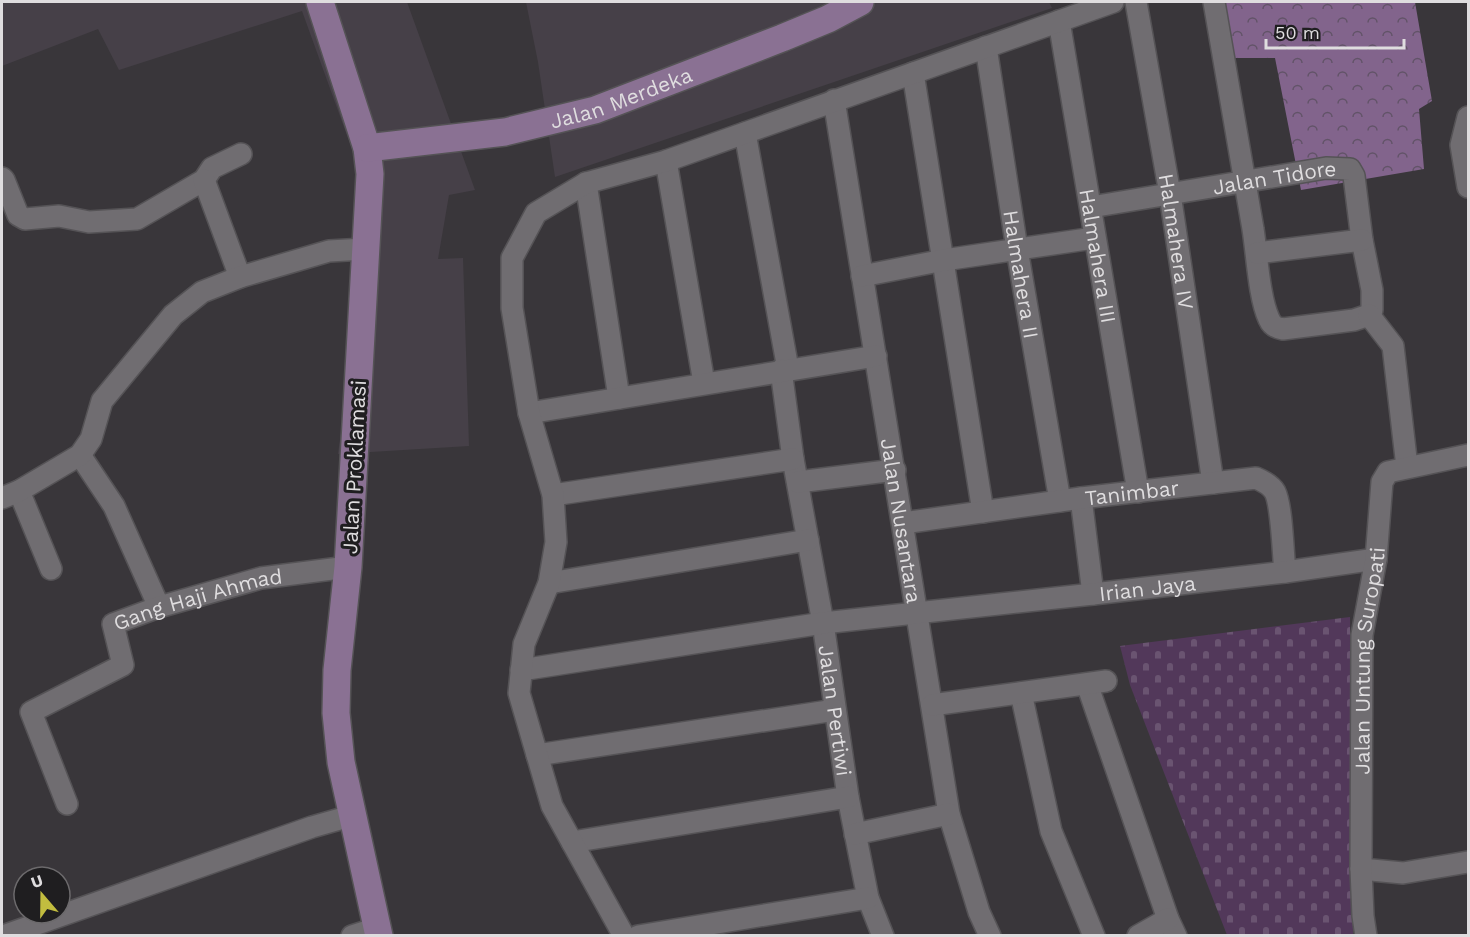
<svg xmlns="http://www.w3.org/2000/svg" width="1470" height="937" font-family="'Work Sans',sans-serif">
<defs>
<pattern id="forest-crowns" width="20" height="18" patternUnits="userSpaceOnUse" patternTransform="scale(1.5)"><rect width="20" height="18" fill="#82648c"/><path d="M2 6a3 3 0 1 1 6 0M12 15a3 3 0 1 1 6 0" fill="none" stroke="#625368"/></pattern>
<pattern id="cemetery-stones" width="16" height="16" patternUnits="userSpaceOnUse" patternTransform="scale(1.5)"><rect width="16" height="16" fill="#52385a"/><path d="M2 7V4a2 2 0 0 1 4 0v3zM10 15v-3a2 2 0 0 1 4 0v3z" fill="#6a5471"/></pattern>
</defs>
<rect width="100%" height="100%" fill="#39363a"/>
<g fill="#464048">
<path d="M2 2H407L475 190 449 195 438 259 463 258 469 446 338 454 359 298 366 188 302 11 119 70 98 29 2 66Z"/>
<path d="M526 2H1049L1052 8 555 177 538 62Z"/>
</g>
<path fill="url(#forest-crowns)" d="M1210 2H1415L1432 101 1419 109 1424 169 1301 190 1275 58H1234Z"/>
<path fill="url(#cemetery-stones)" d="M1350 617 1353 935H1227L1130 685 1120 646Z"/>
<g fill="none" stroke-linecap="round" stroke-linejoin="round">
<defs>
<g id="minor">
<path id="s1" d="M1136 2 1170 194 1213 483"/>
<path id="s2" d="M1059 21 1138 492"/>
<path id="s3" d="M986 47 1017 249 1060 501"/>
<path d="M913 73 983 512"/>
<path id="s4" d="M834 100 949 814 979 912 990 936"/>
<path d="M1468 117 1461 145 1468 187"/>
<path d="M745 133 788 369"/>
<path d="M666 161 704 383"/>
<path d="M2 178 4 180 18 215 25 219 59 216 89 222 137 219 204 180 212 168 241 154"/>
<path d="M204 180 240 277"/>
<path d="M586 183 619 398"/>
<path id="s5" d="M1091 207 1326 168 1350 169 1354 176 1362 240 1372 290V310L1369 315 1354 320 1283 329C1276 328 1272 326 1269 319 1259 298 1257 254 1253 229 1240 153 1227 77 1214 2"/>
<path d="M1257 253 1362 240"/>
<path d="M862 276 944 260 1094 238"/>
<path d="M1369 315 1393 346 1407 467"/>
<path id="s6" d="M781 370 793 459 823 623 848 797 868 898 883 936"/>
<path d="M529 413 876 356"/>
<path d="M80 455 114 506 159 607"/>
<path d="M798 482 895 470"/>
<path d="M19 491 51 569"/>
<path d="M553 495 793 459"/>
<path d="M2 498 19 491 80 455 91 439 102 401 173 315 202 292 240 277 329 251 365 249"/>
<path d="M1081 498 1093 594"/>
<path id="s7" d="M903 523 1081 498 1256 478C1263 481 1271 485 1275 492 1282 506 1283 554 1285 572"/>
<path d="M549 583 808 540"/>
<path id="s8" d="M521 670 823 623 1093 594 1285 572 1376 559"/>
<path d="M1087 684 1168 919 1176 936"/>
<path d="M1021 693 1051 831 1094 936"/>
<path d="M932 705 1106 681"/>
<path d="M537 755 835 710"/>
<path id="s9" d="M67 804 31 712 123 665 113 624 159 607 261 578 348 567"/>
<path d="M855 834 949 814"/>
<path d="M572 842 848 797"/>
<path d="M1361 869 1403 873 1468 862"/>
<path d="M3 936 312 827 354 815"/>
<path d="M352 936 377 928"/>
<path d="M624 936 552 806 519 693 524 644 549 583 556 542 553 495 529 413 512 308V258L536 213 586 183 666 161 1113 2"/>
<path d="M638 936 868 898"/>
<path d="M1138 936 1168 919"/>
<path id="s10" d="M1366 936 1363 916 1361 869 1362 635 1376 559 1382 482 1388 472 1468 455"/>
</g>
<g id="major">
<path d="M320 2 367 148 370 174 348 567 337 670 336 713 341 762 379 936"/>
<path id="s11" d="M367 148 505 132 595 110 782 38 828 19 860 2"/>
</g>
</defs>
<use href="#minor" stroke="#555356" stroke-width="24"/>
<use href="#major" stroke="#555356" stroke-width="30"/>
<use href="#minor" stroke="#706d71" stroke-width="21"/>
<use href="#major" stroke="#8a7193" stroke-width="27"/>
</g>
<g text-anchor="middle" dominant-baseline="central" stroke-width="6" stroke-linejoin="round" paint-order="stroke">
<g font-size="21" fill="#dfdddf" stroke="#1f1e20">
<text stroke="none"><textPath href="#s11" startOffset="260">Jalan Merdeka</textPath></text>
<text stroke="none"><textPath href="#s5" startOffset="186">Jalan Tidore</textPath></text>
<text stroke="none"><textPath href="#s1" startOffset="243">Halmahera IV</textPath></text>
<text stroke="none"><textPath href="#s2" startOffset="238">Halmahera III</textPath></text>
<text stroke="none"><textPath href="#s3" startOffset="230">Halmahera II</textPath></text>
<text transform="translate(354 467) rotate(-87)">Jalan Proklamasi</text>
<text stroke="none"><textPath href="#s7" startOffset="231">Tanimbar</textPath></text>
<text stroke="none"><textPath href="#s4" startOffset="426">Jalan Nusantara</textPath></text>
<text stroke="none"><textPath href="#s8" startOffset="632">Irian Jaya</textPath></text>
<text stroke="none"><textPath href="#s9" startOffset="333">Gang Haji Ahmad</textPath></text>
<text stroke="none"><textPath href="#s10" startOffset="276">Jalan Untung Suropati</textPath></text>
<text stroke="none"><textPath href="#s6" startOffset="345">Jalan Pertiwi</textPath></text>
</g>
</g>
<rect width="1470" height="937" fill="none" stroke="#dfdddf" stroke-width="6"/>
<g transform="translate(42 895) rotate(340)"><circle r="28" fill="#1f1e20" stroke="#6c6a6c" stroke-width="1.5"/>
<path d="M0-4.5L10 22L0 15L-10 22Z" fill="#c2bd3f"/>
<text y="-9" font-size="16" font-weight="bold" text-anchor="middle" fill="#dfdddf">U</text>
</g>
<path d="M1266 39v9h138v-9" fill="none" stroke="#dfdddf" stroke-width="3"/>
<text x="1275" y="39" font-size="18" fill="#dfdddf" stroke="#1f1e20" stroke-width="4.5" paint-order="stroke">50 m</text>
</svg>
